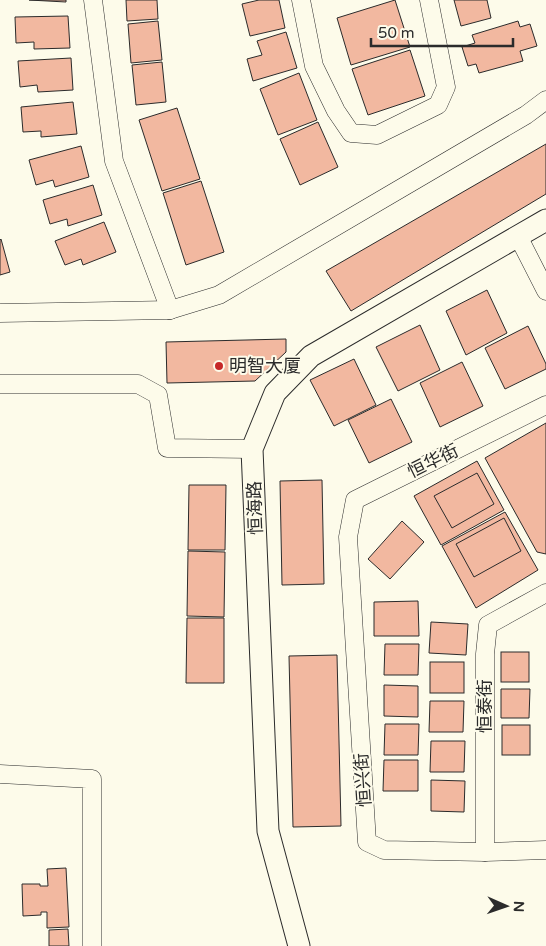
<svg xmlns="http://www.w3.org/2000/svg" width="546" height="946" font-family="'Varela Round','Noto Sans SC',sans-serif">
<rect width="100%" height="100%" fill="#fdfbea"/>
<g fill="#f2b8a0" stroke="#2b2b2b">
<path d="M29 0H66V2Z"/>
<path d="M126 0H157L158 19 127 21Z"/>
<path d="M259 0H279L285 28 250 36 242 4Z"/>
<path d="M395 0 410 47 351 65 337 18Z"/>
<path d="M454 0H487L491 18 461 26Z"/>
<path d="M68 16 70 48 34 49V42L16 43 15 17Z"/>
<path d="M158 21 162 60 131 63 128 24Z"/>
<path d="M518 21 520 27 530 24 537 46 520 51 523 61 479 73 476 64 468 66 462 47 475 43 472 35Z"/>
<path d="M286 32 297 68 253 81 247 59 262 55 257 41Z"/>
<path d="M410 50 425 96 368 115 352 69Z"/>
<path d="M71 58 73 90 38 92 37 85 20 87 18 61Z"/>
<path d="M162 62 166 102 136 105 132 65Z"/>
<path d="M299 73 317 120 278 135 260 89Z"/>
<path d="M73 102 77 134 41 137V131L23 132 21 107Z"/>
<path d="M177 108 200 179 162 191 139 120Z"/>
<path d="M318 122 338 167 300 185 280 139Z"/>
<path d="M546 144V194L351 311 326 271Z"/>
<path d="M81 146 89 177 55 187 53 180 36 185 29 160Z"/>
<path d="M201 181 224 252 186 265 163 193Z"/>
<path d="M93 185 102 215 68 226 67 219 50 224 43 200Z"/>
<path d="M104 222 116 252 83 265 81 259 65 265 55 241Z"/>
<path d="M1 239 10 272 0 275V240Z"/>
<path d="M487 290 507 333 466 355 446 311Z"/>
<path d="M420 325 440 370 398 391 376 347Z"/>
<path d="M528 326 546 364V369L505 389 485 348Z"/>
<path d="M286 339V352L255 381 167 383 166 342Z"/>
<path d="M354 359 376 405 334 426 310 380Z"/>
<path d="M462 362 483 406 440 427 420 383Z"/>
<path d="M391 399 412 442 369 463 348 420Z"/>
<path d="M546 423V554L537 552 485 458Z"/>
<path d="M477 461 504 510 441 545 414 496Z"/>
<path d="M477 473 494 504 452 528 434 496Z"/>
<path d="M322 480 324 584 282 585 280 481Z"/>
<path d="M189 485H226L225 550H188Z"/>
<path d="M505 512 538 570 476 608 442 546Z"/>
<path d="M504 518 521 551 474 577 456 544Z"/>
<path d="M402 521 424 542 390 579 368 559Z"/>
<path d="M188 551 225 552 224 617 187 616Z"/>
<path d="M418 601 419 636H374V602Z"/>
<path d="M187 618H224V683H186Z"/>
<path d="M431 622 468 624 466 655 429 653Z"/>
<path d="M385 644H419L418 675H384Z"/>
<rect x="501" y="652" width="28" height="30"/>
<path d="M337 655 341 826 293 827 289 656Z"/>
<rect x="430" y="662" width="34" height="31"/>
<path d="M384 685 418 686V717L384 716Z"/>
<path d="M501 689H530L529 718H501Z"/>
<path d="M430 701H464L463 732H429Z"/>
<path d="M385 724H419L418 755H384Z"/>
<rect x="502" y="725" width="28" height="30"/>
<path d="M431 741H465L464 772H430Z"/>
<path d="M384 760H418V791H383Z"/>
<path d="M431 780 465 781 464 812 431 811Z"/>
<path d="M66 868 69 927 47 928V912H41V915L23 916 22 884H40V886H48L47 869Z"/>
<path d="M68 929 69 946H49V930Z"/>
</g>
<g fill="none" stroke-linecap="round" stroke-linejoin="round">
<defs>
<g id="minor">
<path d="M93 0 114 161 170 310"/>
<path d="M301 0 314 66 336 111 351 133 377 135 438 105 446 87 429 0"/>
<path d="M518 236 546 291"/>
<path d="M0 313 170 310 219 295 526 115 546 100"/>
<path d="M0 384H138L158 395 167 448 252 449"/>
<path d="M546 405 355 500 348 537 367 842 384 850 485 852 546 850"/>
<path d="M0 774 92 779V946"/>
<path d="M485 852V654L488 625 546 593"/>
</g>
<path id="tertiary" d="M299 946 268 831 252 449 275 393 311 356 546 220"/>
</defs>
<use href="#minor" stroke="#2b2b2b" stroke-width="19"/>
<use href="#tertiary" stroke="#2b2b2b" stroke-width="23"/>
<use href="#minor" stroke="#fdfbea" stroke-width="18"/>
<use href="#tertiary" stroke="#fdfbea" stroke-width="21"/>
</g>
<circle fill="#c62828" stroke="#fdfbea" stroke-width="2" cx="219" cy="366" r="5"/>
<g text-anchor="middle" dominant-baseline="central" stroke-width="4" stroke-linejoin="round" paint-order="stroke">
<g font-size="18" fill="#2b2b2b" stroke="#fdfbea" text-anchor="start">
<text x="229" y="366">明智大厦</text>
</g>
<g font-size="18" fill="#2b2b2b" stroke="#fdfbea">
<text transform="translate(433 461) rotate(-26)">恒华街</text>
<text transform="translate(255 508) rotate(-92)">恒海路</text>
<text transform="translate(485 706) rotate(-90)">恒泰街</text>
<text transform="translate(363 780) rotate(-94)">恒兴街</text>
</g>
</g>
<g transform="translate(506 906) rotate(92)" stroke="#fdfbea" stroke-width="4" paint-order="stroke">
<path d="M0-4L9 19L0 12L-9 19Z" fill="#2b2b2b"/>
<text y="-8" font-size="14" font-weight="bold" text-anchor="middle" fill="#2b2b2b">N</text>
</g>
<path d="M371 38v8h142v-8" fill="none" stroke="#2b2b2b" stroke-width="2.5"/>
<text x="378" y="38" font-size="15" fill="#2b2b2b" stroke="#fdfbea" stroke-width="4" paint-order="stroke">50 m</text>
</svg>
